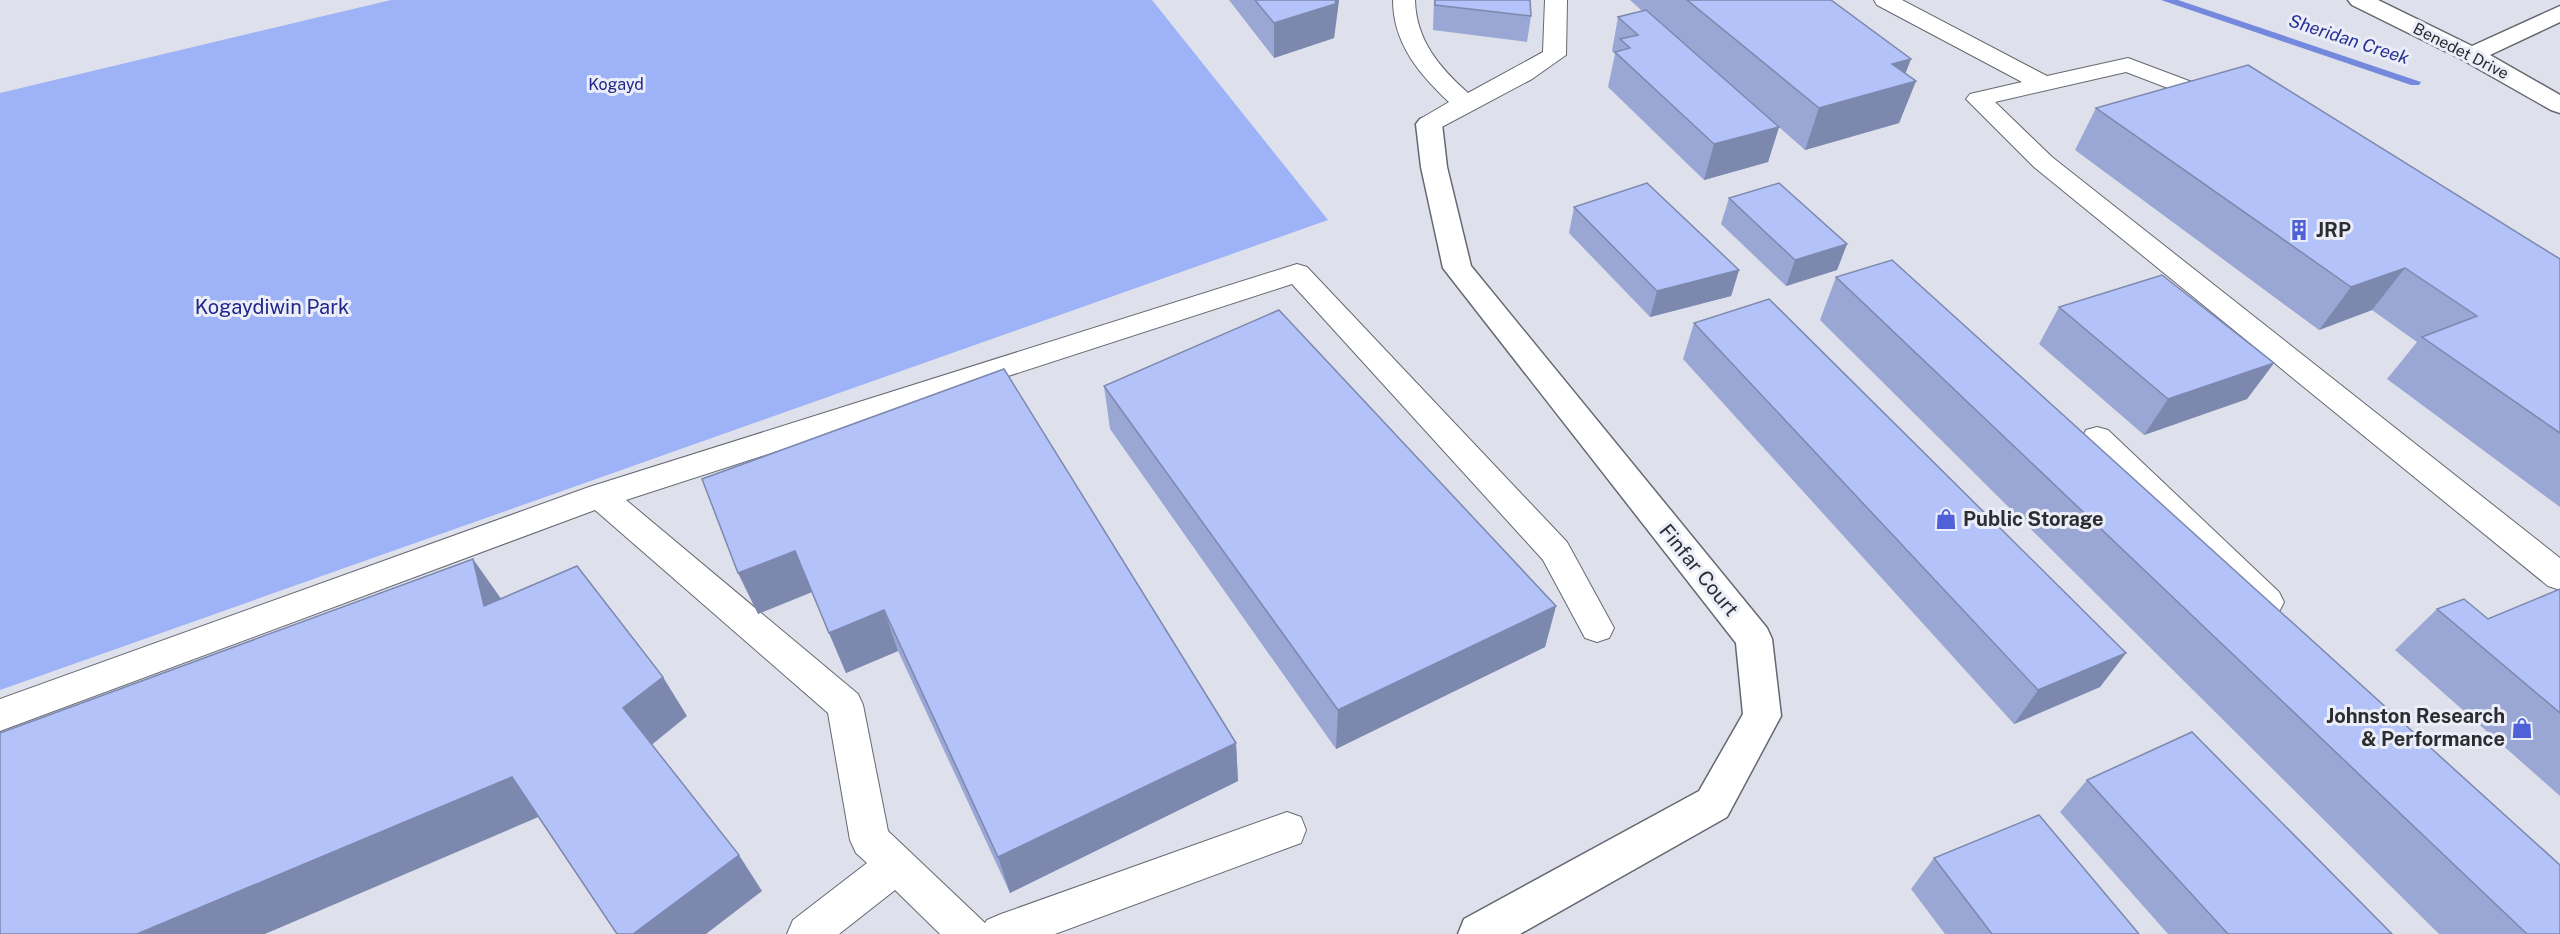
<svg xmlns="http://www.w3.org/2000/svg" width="2560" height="934" font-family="'Public Sans',sans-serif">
<rect width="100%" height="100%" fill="#dee1eb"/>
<path fill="#9eb2f7" d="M391 0H1152L1328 220 0 690V93Z"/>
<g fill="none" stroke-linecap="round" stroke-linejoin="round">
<path fill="#7489de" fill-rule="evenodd" d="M2161 0H2178L2421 82 2419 85H2411Z"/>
<defs>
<g id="lane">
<path d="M1393 0H1415C1416 40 1439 67 1468 93L1543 52 1545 0H1567L1566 55 1532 79 1438 129 1429 131 1420 129 1417 124 1420 119 1449 102C1419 74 1393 43 1393 0Z"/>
<path d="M1874 0H1902L2047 76 2128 58 2229 96 2232 101 2229 106 2220 108 2126 72 1995 102 2052 157 2560 558V590L2548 586 2034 167 1966 99 1970 94 2022 82 1877 5Z"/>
<path d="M1297 264 1307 267 1567 542 1614 628 1609 638 1597 642 1585 638 1543 560 1292 284 626 500 858 694 863 705 888 831 985 923 987 920 1001 914 1287 812 1301 817 1306 830 1301 843 1055 934H940L895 890 839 934H787L793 920 867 863 856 853 850 840 828 713 595 510 0 731V699L589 487Z"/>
<path d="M2097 427 2108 430 2279 592 2284 602 2279 612 2267 616 2255 612 2086 446 2082 438 2086 430Z"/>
</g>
<g id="street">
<path d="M2348 0H2378L2472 46 2560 6V22L2490 55 2560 95V113L2551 110 2463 60 2352 5Z"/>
<path d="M1429 116 1438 119 1442 124 1447 167 1471 266 1767 628 1772 639 1781 716 1727 817 1520 934H1458L1464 919 1699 791 1743 714 1736 643 1443 268 1421 167 1416 124 1420 119Z"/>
</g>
</defs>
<use href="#lane" stroke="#666871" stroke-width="2"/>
<use href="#street" stroke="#666871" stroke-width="3"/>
<use href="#lane" fill="#fff" fill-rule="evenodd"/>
<use href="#street" fill="#fff" fill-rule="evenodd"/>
</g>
<g fill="#9aa7d5">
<path d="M1229 0H1339L1334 38 1274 58Z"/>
<path d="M1434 0H1530L1531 16 1527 42 1433 30Z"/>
<path d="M1630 0H1831L1911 59 1905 73 1916 81 1899 123 1805 150 1779 127 1768 162 1704 180 1608 87 1615 54 1612 51 1618 17 1642 11Z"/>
<path d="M2096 108 2560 259V507L2387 379 2417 342 2372 310 2319 330 2075 150Z"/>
<path d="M1729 198 1847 244 1837 270 1786 286 1721 224Z"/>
<path d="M1574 207 1739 270 1731 296 1650 317 1569 233Z"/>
<path d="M1836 277 2560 934H2439L1820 320Z"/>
<path d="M2059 307 2274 363 2247 399 2144 435 2039 344Z"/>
<path d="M1694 323 2126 653 2100 687 2014 724 1683 359Z"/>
<path d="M1104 386 1556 606 1545 647 1336 749 1110 429Z"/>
<path d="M702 479 1236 743 1238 781 1010 893 898 651 846 673 812 592 758 614Z"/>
<path d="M2560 589V796L2395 650 2437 609 2488 619Z"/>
<path d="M2087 780 2392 934H2168L2060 812Z"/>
<path d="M1934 858 2139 934H1945L1911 889Z"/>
</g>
<g fill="#7d88ae">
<path d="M1336 0H1339L1334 38 1274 58V23Z"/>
<path d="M1911 59 1901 85 1916 81 1899 123 1805 150 1819 108 1892 64Z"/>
<path d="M1779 127 1768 162 1704 180 1714 144Z"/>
<path d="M1847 244 1837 270 1786 286 1795 260Z"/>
<path d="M2405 268 2372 310 2319 330 2351 287Z"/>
<path d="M1739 270 1731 296 1650 317 1657 291Z"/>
<path d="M2274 363 2247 399 2144 435 2168 399Z"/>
<path d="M795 551 812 592 758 614 738 573Z"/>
<path d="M473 559 502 600 484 606Z"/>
<path d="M1556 606 1545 647 1336 749 1338 710Z"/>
<path d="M884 610 898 651 846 673 829 633Z"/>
<path d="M2126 653 2100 687 2014 724 2038 690Z"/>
<path d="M663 677 687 716 649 747 623 708Z"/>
<path d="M1236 743 1238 781 1010 893 998 857Z"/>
<path d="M512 777 543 815 265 934H137Z"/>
<path d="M739 855 762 891 706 934H633Z"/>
</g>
<g fill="#b3c2f8" stroke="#7d88ae" stroke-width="1.5">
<path d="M1255 0H1336L1335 4 1274 23Z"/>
<path d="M1435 0H1530L1531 16 1435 5Z"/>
<path d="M1687 0H1831L1911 59 1892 64 1916 81 1819 108Z"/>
<path d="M1646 10 1779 127 1714 144 1615 52 1630 48 1620 39 1638 35 1618 17Z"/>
<path d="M2248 65 2560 259V433L2422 337 2477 316 2405 268 2351 287 2096 108Z"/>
<path d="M1647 183 1739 270 1657 291 1574 207Z"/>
<path d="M1779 183 1847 244 1795 260 1729 198Z"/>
<path d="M1892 260 2560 865V934H2527L1836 277Z"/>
<path d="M2162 275 2274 363 2168 399 2059 307Z"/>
<path d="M1769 299 2126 653 2038 690 1694 323Z"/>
<path d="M1279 310 1556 606 1338 710 1104 386Z"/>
<path d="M1004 369 1236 743 998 857 884 610 829 633 795 551 738 573 702 479Z"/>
<path d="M473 559 484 606 577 566 663 677 623 708 739 855 633 934H617L512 777 137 934H0V733Z"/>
<path d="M2560 589V713L2437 609 2464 599 2488 619Z"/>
<path d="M2192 732 2392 934H2228L2087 780Z"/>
<path d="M2039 815 2139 934H1992L1934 858Z"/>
</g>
<defs>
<symbol id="building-bare" viewBox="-9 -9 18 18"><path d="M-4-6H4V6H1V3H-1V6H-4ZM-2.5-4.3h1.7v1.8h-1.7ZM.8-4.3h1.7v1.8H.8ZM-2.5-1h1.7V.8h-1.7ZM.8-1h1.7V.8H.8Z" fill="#4e61d6" stroke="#ebeef8" stroke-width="2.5" paint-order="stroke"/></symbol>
<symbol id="shop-bare" viewBox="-9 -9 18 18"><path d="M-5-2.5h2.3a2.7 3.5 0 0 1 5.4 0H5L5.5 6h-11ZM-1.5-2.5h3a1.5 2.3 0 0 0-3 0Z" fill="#4e61d6" stroke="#ebeef8" stroke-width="2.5" paint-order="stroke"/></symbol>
</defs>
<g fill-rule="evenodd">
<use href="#building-bare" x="2284" y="215" width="30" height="30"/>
<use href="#shop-bare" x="1931" y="504" width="30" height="30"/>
<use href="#shop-bare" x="2507" y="713" width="30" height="30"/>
</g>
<g text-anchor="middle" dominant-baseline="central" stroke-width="6" stroke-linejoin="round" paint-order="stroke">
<g font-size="16" fill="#2c2d31" stroke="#ebeef8">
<text transform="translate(2461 51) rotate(27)">Benedet Drive</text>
</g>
<g font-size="16" fill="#212689" stroke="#ebeef8">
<text x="616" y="84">Kogayd</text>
</g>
<g font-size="18" font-style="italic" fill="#283193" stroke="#ebeef8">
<text transform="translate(2349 39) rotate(18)">Sheridan Creek</text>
</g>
<g font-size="20" font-weight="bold" fill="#2c2d31" stroke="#ebeef8" text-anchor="start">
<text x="2316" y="230">JRP</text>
<text x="1963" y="519">Public Storage</text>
<text x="2505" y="716" text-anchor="end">Johnston Research<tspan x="2505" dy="23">&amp; Performance</tspan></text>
</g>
<g font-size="20" fill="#212689" stroke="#ebeef8">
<text x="272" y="307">Kogaydiwin Park</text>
</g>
<g font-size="20" fill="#2c2d31" stroke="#ebeef8">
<text transform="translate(1699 570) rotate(51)">Finfar Court</text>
</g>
</g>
</svg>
